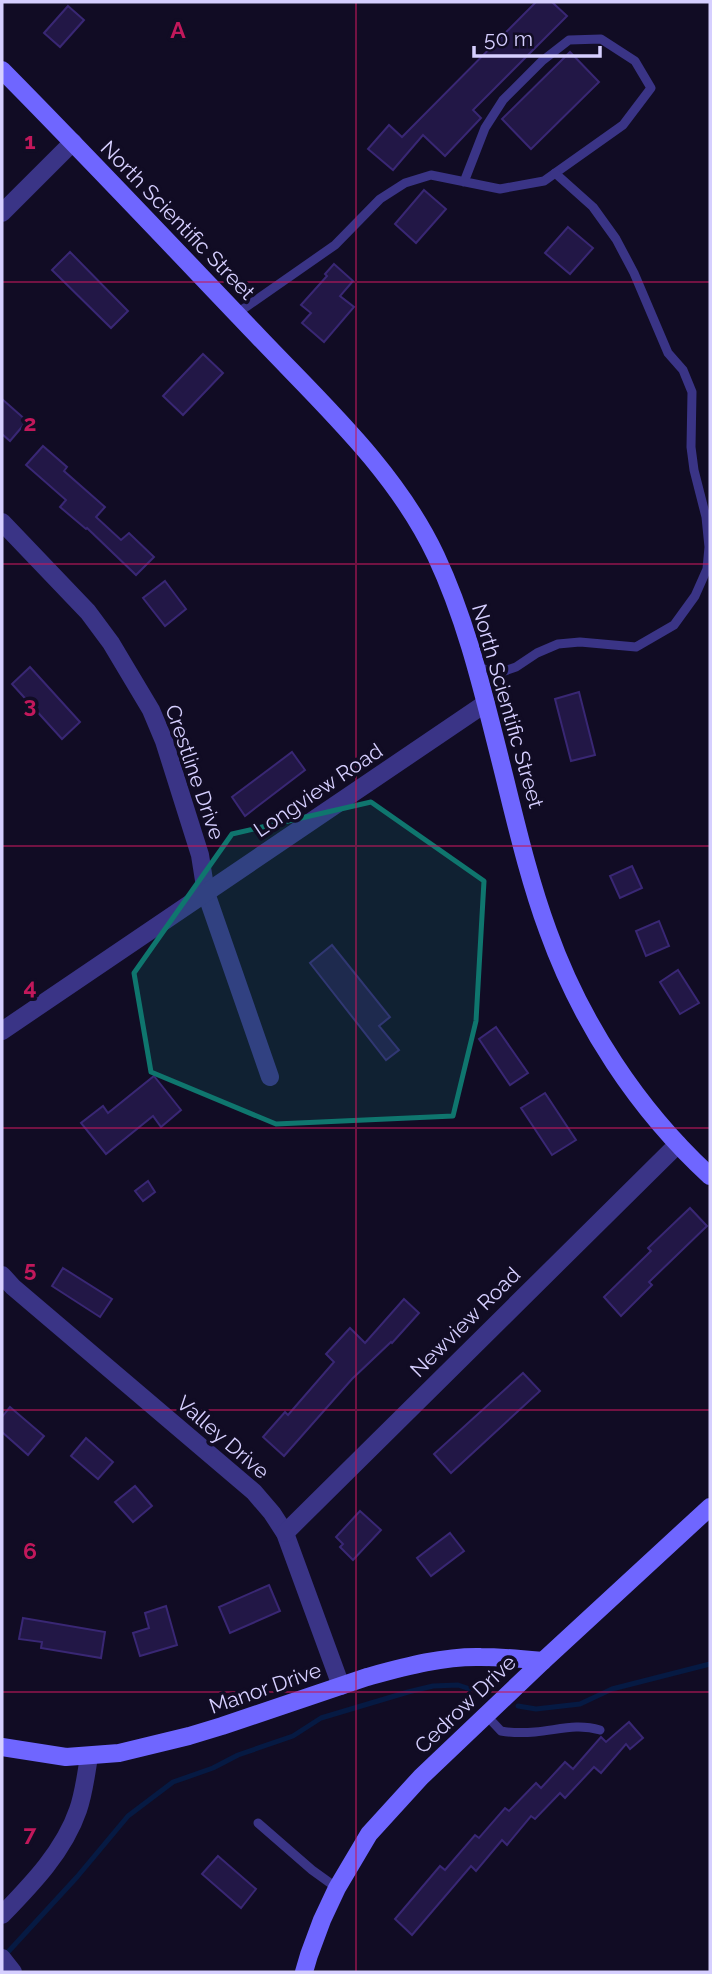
<svg xmlns="http://www.w3.org/2000/svg" width="712" height="1974" font-family="Raleway,sans-serif">
<rect width="100%" height="100%" fill="#110c24"/>
<g fill="none" stroke-linecap="round" stroke-linejoin="round">
<g stroke="#061a43" stroke-width="5">
<path d="M518 1706 536 1709 580 1704 612 1689 710 1664"/>
<path d="M8 1952 77 1877 128 1816 173 1782 213 1768 238 1755 293 1736 321 1718 408 1692 433 1686 458 1685 482 1693"/>
</g>
</g>
<g fill="#221746" stroke="#392774" stroke-width="2">
<path d="M536 2H552L567 16 473 110 481 118 445 156 423 135 393 170 368 149 389 125 402 137Z"/>
<path d="M68 6 84 20 60 47 44 33Z"/>
<path d="M570 52 599 82 531 149 502 119Z"/>
<path d="M424 190 446 209 416 243 395 224Z"/>
<path d="M568 227 593 248 570 274 545 253Z"/>
<path d="M70 252 128 311 111 328 52 270Z"/>
<path d="M334 264 353 281 340 296 354 307 324 342 302 323 311 313 301 305 327 276 325 274Z"/>
<path d="M203 354 223 373 183 415 163 396Z"/>
<path d="M2 399 27 421 10 441 2 434Z"/>
<path d="M43 446 67 467 64 471 105 507 96 517 121 540 129 533 154 557 136 575 87 528 86 529 60 507 66 500 26 465Z"/>
<path d="M165 581 186 609 165 626 143 598Z"/>
<path d="M30 667 80 722 62 739 12 684Z"/>
<path d="M579 692 595 755 571 761 555 699Z"/>
<path d="M292 752 305 770 245 816 232 797Z"/>
<path d="M632 866 642 888 620 898 610 876Z"/>
<path d="M659 921 669 946 646 956 636 931Z"/>
<path d="M332 945 390 1017 379 1026 399 1050 386 1060 310 963Z"/>
<path d="M678 970 699 1003 680 1014 660 982Z"/>
<path d="M496 1027 528 1073 510 1085 479 1039Z"/>
<path d="M154 1076 181 1110 161 1127 153 1116 106 1154 81 1123 103 1106 108 1113Z"/>
<path d="M545 1093 576 1140 552 1155 521 1108Z"/>
<path d="M148 1181 155 1192 143 1201 135 1191Z"/>
<path d="M690 1208 707 1226 649 1282 652 1285 621 1316 604 1297 651 1251 648 1248Z"/>
<path d="M63 1268 112 1299 100 1317 52 1286Z"/>
<path d="M404 1299 419 1313 392 1343 391 1342 352 1379 284 1456 263 1437 285 1412 288 1415 334 1362 326 1354 350 1328 365 1343Z"/>
<path d="M523 1373 540 1391 451 1473 434 1454Z"/>
<path d="M10 1407 44 1436 28 1455 2 1432V1417Z"/>
<path d="M86 1438 113 1462 98 1479 71 1456Z"/>
<path d="M135 1486 152 1506 133 1522 115 1502Z"/>
<path d="M360 1511 381 1530 353 1560 340 1547 343 1544 336 1537Z"/>
<path d="M450 1533 464 1551 431 1576 417 1558Z"/>
<path d="M269 1585 280 1611 230 1633 219 1607Z"/>
<path d="M166 1606 177 1645 140 1656 133 1633 149 1628 145 1613Z"/>
<path d="M23 1618 105 1632 101 1658 41 1648 42 1642 19 1639Z"/>
<path d="M629 1722 643 1738 630 1749 626 1744 601 1773 594 1767 565 1798 560 1793 535 1819 531 1816 507 1845 502 1840 476 1871 471 1866 412 1935 395 1919 440 1866 445 1870 475 1835 479 1838 505 1808 509 1811 536 1783 541 1788 565 1762 573 1769 601 1737 606 1742Z"/>
<path d="M218 1856 256 1889 241 1908 202 1874Z"/>
</g>
<g fill="none" stroke-linecap="round" stroke-linejoin="round">
<g stroke="#3a3486" stroke-width="9">
<path d="M236 314 335 245 380 199 405 183 431 175 500 189 544 181 623 125 651 88 635 61 601 39 569 40 542 61 503 100 485 128 464 182"/>
<path d="M477 667 499 673 516 667 537 653 558 644 580 642 636 647 674 625 695 596 707 569 709 547 706 517 694 470 691 447 692 392 683 370 668 353 634 273 616 239 593 207 555 173"/>
<path d="M486 1715 501 1731C512 1733 523 1733 535 1732 558 1730 577 1723 600 1730"/>
<path d="M258 1823 312 1870 337 1888"/>
</g>
<g stroke="#3a3486" stroke-width="18">
<path d="M2 213 73 142"/>
<path d="M2 522 88 612 111 643 151 710 164 741 200 855 206 893 270 1077"/>
<path d="M2 1031 486 703"/>
<path d="M2 1275 13 1287 254 1492 272 1513 285 1533 341 1686"/>
<path d="M285 1533 678 1144"/>
<path d="M2 1915C32 1884 64 1851 78 1810 84 1793 86 1774 89 1757"/>
<path d="M2 1958 13 1972"/>
</g>
<g stroke="#6f66ff" stroke-width="18">
<path d="M2 70C87 156 170 244 254 332 320 402 395 469 436 556 466 620 482 688 499 755 514 814 527 874 548 931 581 1023 638 1110 710 1176"/>
<path d="M2 1747 66 1757 119 1753 189 1736 222 1726 367 1677C404 1667 443 1656 481 1657 502 1657 522 1659 543 1661"/>
<path d="M304 1972 309 1955 322 1920 337 1888 369 1834 421 1777 543 1661 710 1507"/>
</g>
</g>
<path fill="#0f766e" fill-opacity="0.2" stroke="#0f766e" stroke-width="5" stroke-linejoin="round" d="M371 802 484 881 476 1021 453 1116 276 1124 151 1072 134 973 232 834Z"/>
<path fill="none" stroke="#c2185b" stroke-width="2" stroke-opacity="0.55" d="M356 2V1972M2 282H710M2 564H710M2 846H710M2 1128H710M2 1410H710M2 1692H710"/>
<g text-anchor="middle" dominant-baseline="central" stroke-width="7" stroke-linejoin="round" paint-order="stroke">
<g font-size="21" fill="#d6cfff" stroke="#110c24">
<text transform="translate(178 220) rotate(46)">North Scientific Street</text>
<text transform="translate(508 706) rotate(74)">North Scientific Street</text>
<text transform="translate(195 772) rotate(71)">Crestline Drive</text>
<text transform="translate(318 790) rotate(-34)">Longview Road</text>
<text transform="translate(465 1322) rotate(-45)">Newview Road</text>
<text transform="translate(223 1437) rotate(41)">Valley Drive</text>
<text transform="translate(265 1688) rotate(-19)">Manor Drive</text>
<text transform="translate(465 1704) rotate(-44)">Cedrow Drive</text>
</g>
</g>
<g font-size="23" text-anchor="middle" font-weight="bold" fill="#c2185b" stroke="#110c24" stroke-width="7" stroke-linejoin="round" paint-order="stroke">
<text x="178" y="38">A</text>
<text x="30" y="149">1</text>
<text x="30" y="431">2</text>
<text x="30" y="713">3</text>
<text x="30" y="995">4</text>
<text x="30" y="1277">5</text>
<text x="30" y="1559">6</text>
<text x="30" y="1841">7</text>
</g>
<rect width="712" height="1974" fill="none" stroke="#d6cfff" stroke-width="7"/>
<path d="M474 46v10h126v-10" fill="none" stroke="#d6cfff" stroke-width="3.5"/>
<text x="484" y="46" font-size="21" fill="#d6cfff" stroke="#110c24" stroke-width="5" paint-order="stroke">50 m</text>
</svg>
